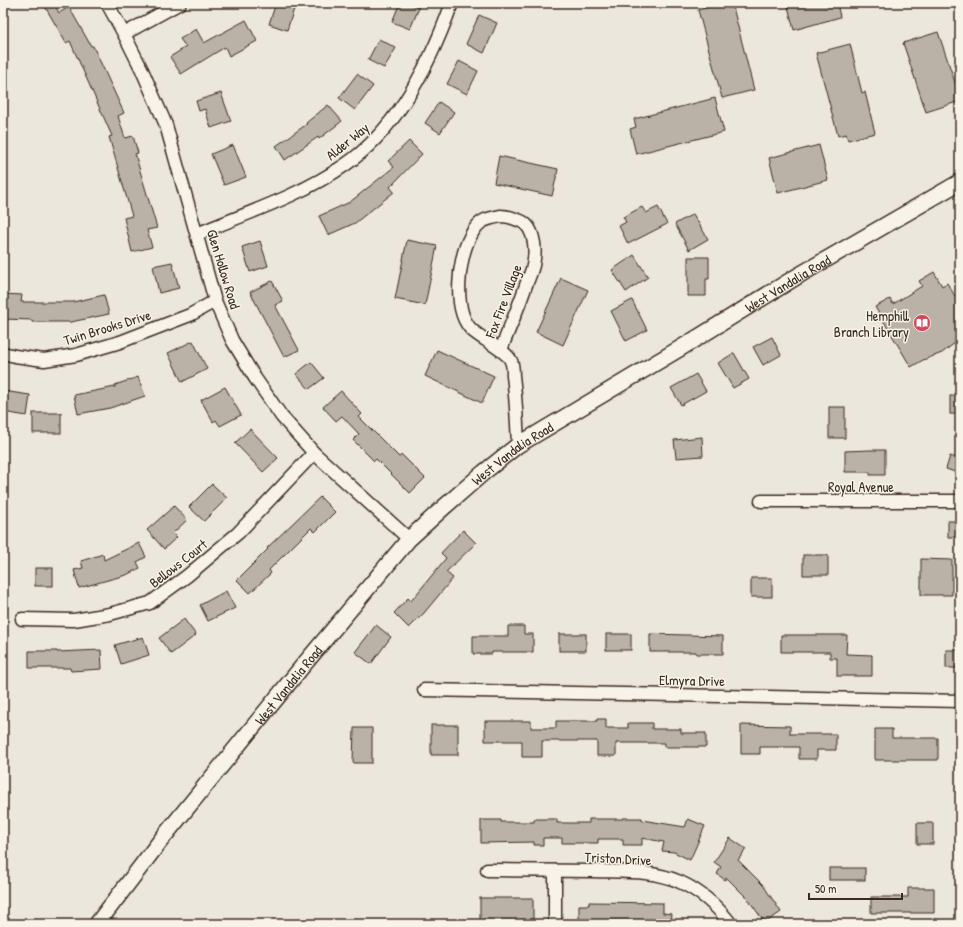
<svg xmlns="http://www.w3.org/2000/svg" width="963" height="927" font-family="'Patrick Hand',sans-serif">
<rect width="100%" height="100%" fill="#ece7dc"/>
<filter id="ink" filterUnits="userSpaceOnUse"><feTurbulence type="fractalNoise" baseFrequency=".025" numOctaves="2"/><feDisplacementMap in="SourceGraphic" scale="8" xChannelSelector="R" yChannelSelector="G"/><feConvolveMatrix kernelMatrix="1 2 1 2 8 2 1 2 1" color-interpolation-filters="sRGB"/></filter>
<g filter="url(#ink)">
<g fill="#bab2a7" stroke="#3b2a1e">
<path d="M43 3H54L59 13 69 7 91 46H93L124 113 118 116 125 138 133 136 138 153 135 154 157 228 147 230 152 247 132 252 124 218 132 216 109 137 112 136 70 41 66 43Z"/>
<path d="M276 3H296L287 30 269 24Z"/>
<path d="M400 3H408L419 8 410 29 392 22Z"/>
<path d="M725 3H732L754 90 722 98 698 10Z"/>
<path d="M787 3H837L840 17 794 30Z"/>
<path d="M479 15 497 23 484 53 466 44Z"/>
<path d="M246 20 257 41 229 56 225 47 181 74 170 57 186 47 180 39 196 29 204 43Z"/>
<path d="M938 32 960 97V101L926 112 903 43Z"/>
<path d="M379 39 396 48 384 68 368 60Z"/>
<path d="M850 44 862 93 865 92 875 133 848 140 846 134 838 136 816 53Z"/>
<path d="M459 61 478 71 467 94 447 84Z"/>
<path d="M357 74 373 86 355 110 339 98Z"/>
<path d="M221 93 231 121 211 128 205 109 199 111 196 101Z"/>
<path d="M715 98 724 132 636 154 630 129 636 127 634 119Z"/>
<path d="M439 102 454 112 440 133 425 123Z"/>
<path d="M328 105 342 121 319 139 318 137 285 160 276 146 307 124 306 123Z"/>
<path d="M409 141 422 154 390 187 394 192 355 223 328 235 319 216 350 202 394 167 388 161Z"/>
<path d="M233 145 246 177 224 185 211 154Z"/>
<path d="M819 145 828 180 778 193 769 158Z"/>
<path d="M499 156 558 169 552 196 494 183Z"/>
<path d="M642 207 646 213 658 207 667 224 628 244 619 226 626 222 623 217Z"/>
<path d="M693 214 708 239 689 250 675 224Z"/>
<path d="M407 240 437 246 425 305 395 299Z"/>
<path d="M260 241 268 266 250 272 242 247Z"/>
<path d="M634 255 648 277 626 292 612 270Z"/>
<path d="M688 257H709V279H706V296H688Z"/>
<path d="M172 262 179 288 159 293 153 266Z"/>
<path d="M934 272 942 286 947 283 960 304V339L942 353 923 360 911 367 875 307 890 299 893 304 922 286 919 281Z"/>
<path d="M561 278 588 290 563 345 536 332Z"/>
<path d="M272 281 283 301 275 305 299 350 284 357 250 292Z"/>
<path d="M3 294 22 295 21 302H73L104 295 109 314 71 322H32V320L3 319Z"/>
<path d="M632 300 647 330 626 341 611 311Z"/>
<path d="M772 337 781 355 763 365 753 347Z"/>
<path d="M193 341 207 369 182 382 168 353Z"/>
<path d="M437 350 494 376 482 403 425 376Z"/>
<path d="M734 353 749 379 733 388 718 363Z"/>
<path d="M311 362 324 378 309 389 296 374Z"/>
<path d="M696 374 706 391 681 405 671 388Z"/>
<path d="M138 377 145 396 110 408 78 414 74 395 115 387V385Z"/>
<path d="M225 387 241 415 220 426 216 420 213 422 201 400Z"/>
<path d="M3 391 30 395 27 416 3 412Z"/>
<path d="M341 391 362 414 359 417 399 457 402 455 425 478 410 493 376 459 374 461 353 440 359 434 342 416 336 421 323 407Z"/>
<rect x="950" y="396" width="10" height="18"/>
<rect x="829" y="407" width="16" height="31"/>
<rect x="33" y="413" width="28" height="20"/>
<path d="M250 429 278 458 263 472 235 443Z"/>
<path d="M702 437 703 456 676 458 674 440Z"/>
<path d="M870 450H885V475H870V472H845V451Z"/>
<path d="M950 456 960 459 958 473 946 469Z"/>
<path d="M212 484 227 498 204 521 189 507Z"/>
<path d="M320 497 335 512 315 532 311 528 269 570 271 573 250 593 237 580 268 549 267 548Z"/>
<path d="M174 506 187 520 173 533 177 537 164 549 147 530Z"/>
<rect x="948" y="521" width="12" height="16"/>
<path d="M463 530 476 543 446 572 453 578 424 613 409 628 394 613 408 598 411 601 446 558 441 553Z"/>
<path d="M139 543 146 557 137 562 140 568 126 575 79 588 74 570 83 568 81 561 103 554 104 560Z"/>
<rect x="803" y="555" width="25" height="20"/>
<path d="M921 559 952 560V595H921Z"/>
<rect x="35" y="568" width="18" height="18"/>
<rect x="751" y="578" width="21" height="19"/>
<path d="M226 591 235 608 208 621 200 605Z"/>
<path d="M184 619 196 635 171 654 159 638Z"/>
<path d="M376 625 391 637 371 664 355 652Z"/>
<path d="M508 626H524V634H533V652H492V654H473V636H508Z"/>
<rect x="559" y="634" width="27" height="17"/>
<rect x="606" y="634" width="25" height="16"/>
<path d="M650 634 723 636V654H696V652H650Z"/>
<path d="M781 635H847L846 654 872 655V676H837V658H830V652H781Z"/>
<path d="M143 637 149 655 121 664 115 645Z"/>
<path d="M101 650 102 669 71 671 70 668H29V651H57V652Z"/>
<rect x="946" y="650" width="14" height="18"/>
<path d="M597 719H606V728H628V723H652V729H681V733H706V747H664V743H616V756H597V741H542V757H522V741H485V721H531V728H556V721H597Z"/>
<rect x="431" y="725" width="27" height="30"/>
<path d="M741 725 790 726V734H836V750H817V759H799V747H760V754H741Z"/>
<path d="M354 728H372V763H353Z"/>
<path d="M875 729H892V738H938V760H875Z"/>
<path d="M623 818H642V820L685 827 688 819 705 826 690 860 674 852 662 851 664 842 642 838V845H623V839H598V843H562V838H543V845H534V842L481 843V820H501V822H534V819H557V823H589V819H623Z"/>
<rect x="917" y="823" width="16" height="21"/>
<path d="M730 838 746 849 738 860 763 885 781 912 765 923 748 899 726 877 725 880 717 874 721 867 714 862Z"/>
<rect x="829" y="868" width="36" height="12"/>
<path d="M908 888H934V913H871V897H908Z"/>
<rect x="480" y="898" width="53" height="26"/>
<path d="M589 902 663 903V913L672 914 671 924H650V922H599V924H579V905H589Z"/>
</g>
<g fill="none" stroke-linecap="round" stroke-linejoin="round">
<defs>
<g id="minor">
<path d="M107 3 124 34 142 70 166 125 215 301 232 340 255 378 282 417 314 453 409 539"/>
<path d="M124 34 180 3"/>
<path d="M197 234C247 213 300 196 345 165 399 128 431 62 452 3"/>
<path d="M501 350C509 328 519 307 526 285 529 277 534 267 534 259 536 245 533 224 518 220 513 218 507 216 501 216 484 219 478 221 470 237 458 259 452 313 473 331 482 339 508 352 511 361 513 365 513 371 513 376 516 399 517 422 518 445"/>
<path d="M3 353 15 356 44 360 76 355 120 342 190 315 215 301"/>
<path d="M761 501H960"/>
<path d="M22 619 74 620 110 614 150 603 187 576 238 533 314 453"/>
<path d="M424 690 960 701"/>
<path d="M487 870C522 870 558 871 593 871 622 872 654 870 680 882 702 892 717 906 731 924"/>
<path d="M555 924V871"/>
</g>
<g id="major">
<path id="s1" d="M97 924 161 840 301 668 409 539 443 508 483 473 518 445 684 346 801 274 960 182"/>
</g>
</defs>
<use href="#minor" stroke="#3b2a1e" stroke-width="15"/>
<use href="#major" stroke="#3b2a1e" stroke-width="18"/>
<use href="#minor" stroke="#f7f3e8" stroke-width="12"/>
<use href="#major" stroke="#f7f3e8" stroke-width="15"/>
</g>
</g>
<defs>
<symbol id="library-disc" viewBox="-11 -11 22 22"><circle r="9.5" fill="#d1495b" stroke="#f7f3e8"/><path d="M-6-4Q-3-5.5-.7-3.5V5Q-3 3-6 4ZM6-4Q3-5.5 .7-3.5V5Q3 3 6 4Z" fill="#fff"/></symbol>
</defs>
<g fill-rule="evenodd">
<use href="#library-disc" x="912" y="313" width="20" height="20"/>
</g>
<g text-anchor="middle" dominant-baseline="central" stroke-width="3" stroke-linejoin="round" paint-order="stroke">
<g font-size="14" fill="#3b2a1e" stroke="#f7f3e8">
<text transform="translate(347 141) rotate(-39)">Alder Way</text>
<text transform="translate(224 269) rotate(73)">Glen Hollow Road</text>
<text stroke="none"><textPath href="#s1" startOffset="954">West Vandalia Road</textPath></text>
<text transform="translate(503 301) rotate(-69)">Fox Fire Village</text>
<text transform="translate(107 327) rotate(-17)">Twin Brooks Drive</text>
<text stroke="none"><textPath href="#s1" startOffset="630">West Vandalia Road</textPath></text>
<text x="861" y="486">Royal Avenue</text>
<text transform="translate(178 563) rotate(-38)">Bellows Court</text>
<text transform="translate(692 680) rotate(1)">Elmyra Drive</text>
<text stroke="none"><textPath href="#s1" startOffset="306">West Vandalia Road</textPath></text>
<text transform="translate(618 858) rotate(3)">Triston Drive</text>
</g>
<g font-size="14" fill="#3b2a1e" stroke="#f7f3e8" text-anchor="end">
<text x="909" y="315">Hemphill<tspan x="909" dy="16">Branch Library</tspan></text>
</g>
</g>
<rect width="963" height="927" fill="none" stroke="#f7f3e8" stroke-width="16"/>
<rect x="8" y="8" width="947" height="911" fill="none" stroke="#3b2a1e" stroke-width="1.5" filter="url(#ink)"/>
<path d="M809 893v6h93v-6" fill="none" stroke="#3b2a1e" stroke-width="2"/>
<text x="815" y="893" font-size="12" fill="#3b2a1e" stroke="#f7f3e8" stroke-width="3" paint-order="stroke">50 m</text>
</svg>
